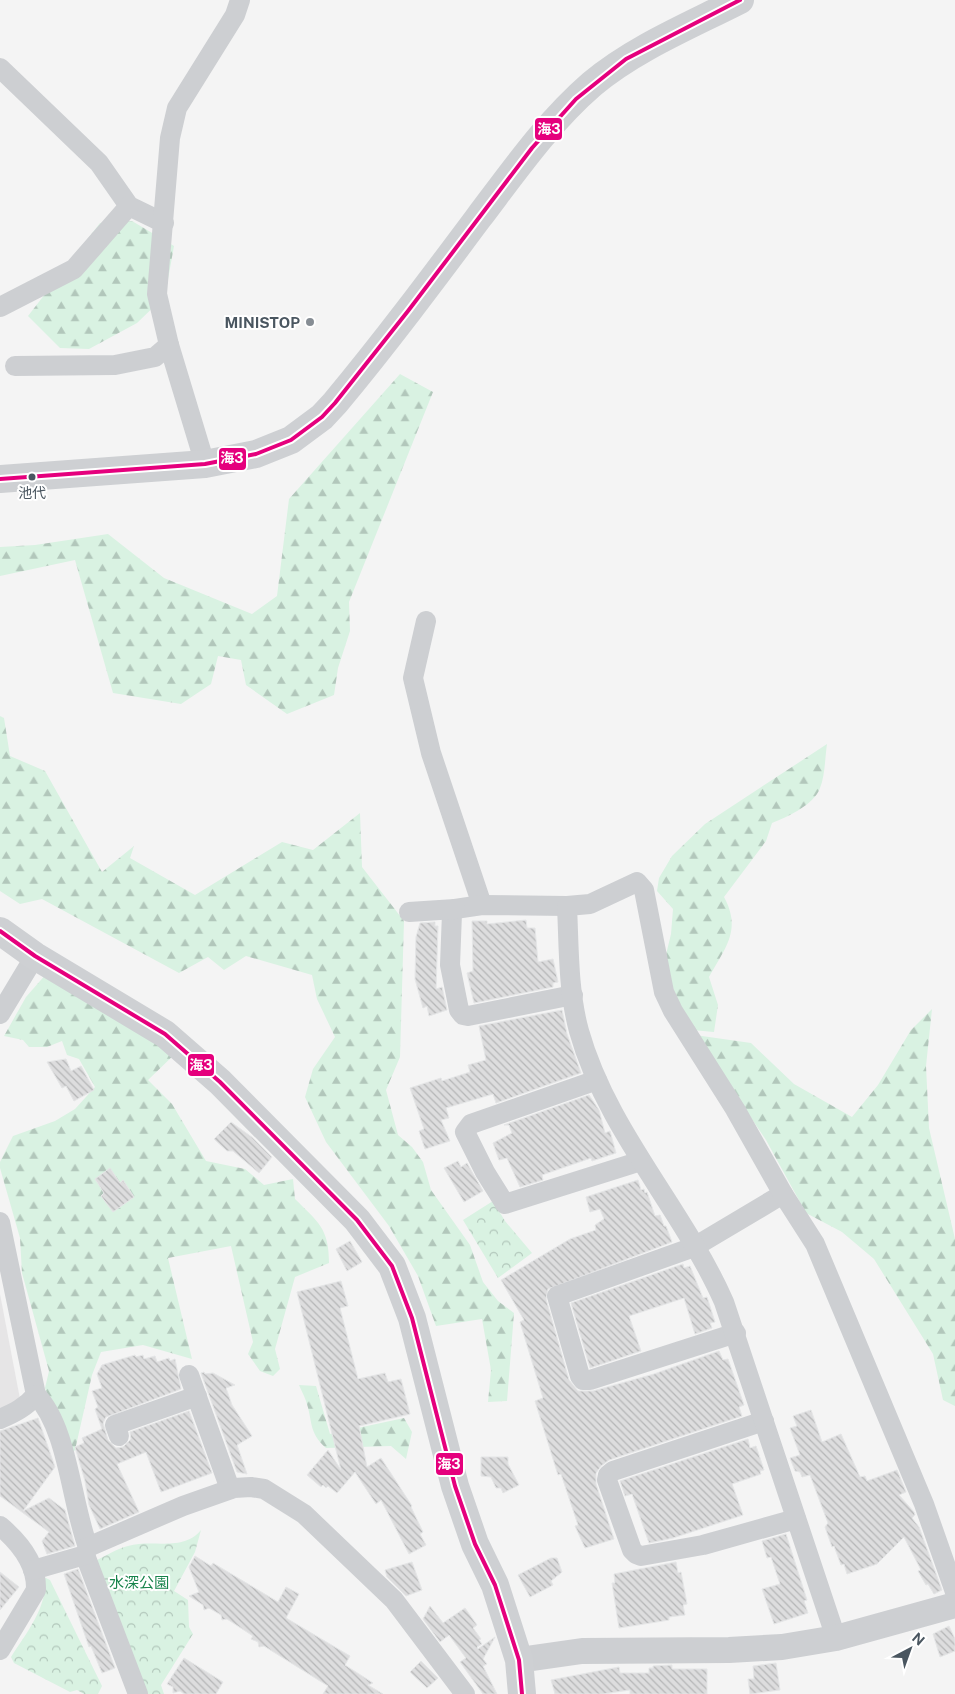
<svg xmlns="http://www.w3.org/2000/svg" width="955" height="1694" font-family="'Public Sans','Noto Sans JP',sans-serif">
<defs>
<pattern id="forest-firs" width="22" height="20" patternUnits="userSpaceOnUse" patternTransform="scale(1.25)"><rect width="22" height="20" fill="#d9f2e2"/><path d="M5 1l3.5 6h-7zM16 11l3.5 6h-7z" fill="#b2c7bb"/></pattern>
<pattern id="park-crowns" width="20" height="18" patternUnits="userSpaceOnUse" patternTransform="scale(1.25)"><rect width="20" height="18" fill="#d9f2e2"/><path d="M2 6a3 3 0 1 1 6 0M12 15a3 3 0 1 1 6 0" fill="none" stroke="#b2c7bb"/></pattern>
<pattern id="building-back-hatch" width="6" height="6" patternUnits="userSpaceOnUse" patternTransform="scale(1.25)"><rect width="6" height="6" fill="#ddddde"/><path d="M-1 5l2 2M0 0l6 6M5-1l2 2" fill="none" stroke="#b5b6b7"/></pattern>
</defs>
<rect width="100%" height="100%" fill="#f4f4f4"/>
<path fill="#e6e5e6" d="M0 1294 20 1399 0 1409Z"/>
<g fill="url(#forest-firs)">
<path d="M132 221 174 246 165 296 137 323 89 349 60 348 28 316 100 223Z"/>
<path d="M400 374 433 392 349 602 350 631 338 668 334 695 287 714 246 685 241 660 218 656 211 684 181 704 113 693 75 560 0 576V547L35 545 108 534 164 578 252 614 277 596 289 499Z"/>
<path d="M0 716 4 718 10 756 45 771 102 872 134 846 130 858 195 895 282 842 313 850 360 813 362 867 404 921 400 1057 386 1090 398 1135 412 1147 423 1162 431 1190 470 1245 483 1282 498 1301 514 1313 507 1401 488 1402 491 1370 482 1319 436 1326 418 1276 389 1226 326 1142 305 1097 313 1069 335 1037 317 999 312 975 246 956 224 970 208 957 179 973 42 899 20 904 0 891Z"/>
<path d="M827 744C825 758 825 776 820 788 814 805 787 817 772 823L766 841 724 897C742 930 725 948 709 977L718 1005 714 1032 692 1030 663 967 671 934 673 909 657 891 659 878 672 856 705 824Z"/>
<path d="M47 973 177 1052 148 1080 172 1104 206 1161 245 1169 264 1185 293 1179 295 1199C318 1222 329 1228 329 1263L295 1277 275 1349 280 1369 273 1376 260 1371 248 1354 253 1342 231 1246 168 1258 192 1359 143 1345 101 1352 92 1375 75 1450 70 1455 45 1388 49 1371 22 1273 20 1238 0 1168V1162L13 1136 55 1121 75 1109 95 1087 79 1059 67 1055 62 1041 47 1047H29L23 1040 4 1036 26 997Z"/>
<path d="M932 1009 926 1066 929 1128 955 1239V1406L943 1400 933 1354 874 1259 842 1232 806 1213 766 1140 695 1035 751 1043 794 1084 852 1117 878 1085 911 1030Z"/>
<path d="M299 1385 316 1386 330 1434 404 1418 412 1432 406 1459 391 1446 326 1448C308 1432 313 1421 306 1401 304 1395 301 1390 299 1385Z"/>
</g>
<g fill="url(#park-crowns)">
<path d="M493 1201 505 1221 532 1253 498 1278 463 1220Z"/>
<path d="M201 1530 195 1552 174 1591 188 1600 189 1627 193 1634 161 1685 164 1694H142L93 1562C104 1557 116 1549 128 1546 152 1539 183 1552 201 1530Z"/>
<path d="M44 1577 50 1580 102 1686 98 1694H84L77 1690 70 1692 14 1663 11 1657C25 1635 50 1604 44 1577Z"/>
</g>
<g fill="url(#building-back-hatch)" stroke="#e5e6e7">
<path d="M526 920 527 928H535L538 962 553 959 558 982 553 983V987L474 1003 467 973 473 971 472 921H487V924Z"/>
<path d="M435 922V926H438L436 989 442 987 447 1010 429 1016 427 1006 423 1008 415 979 416 937 420 923Z"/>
<path d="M562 1010 567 1034 581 1073 496 1103 493 1094 446 1108 449 1118 441 1120 450 1141 425 1149 419 1131 424 1129 410 1088 441 1078 442 1081 470 1072 468 1065 486 1060 479 1026Z"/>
<path d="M66 1059 71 1071 81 1066 94 1090 74 1101 66 1086 62 1088 47 1062Z"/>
<path d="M589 1095 599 1110 605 1133 610 1131 616 1153 592 1161 591 1158 542 1175 543 1180 520 1187 507 1158 499 1160 493 1143 512 1133 509 1125H504Z"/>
<path d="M231 1122 253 1138 272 1157 259 1173 233 1151H227L214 1139Z"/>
<path d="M458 1161 461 1167 467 1163 483 1191 464 1202 444 1168Z"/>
<path d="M110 1168 120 1183 123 1180 134 1197 113 1212 101 1196 104 1193 95 1179Z"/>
<path d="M638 1180 641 1190 644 1189 645 1193 647 1192 655 1216 660 1215 664 1226H666L672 1242 548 1289 546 1299 569 1380 578 1391H593L654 1374 719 1351 723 1360 728 1359 744 1405 739 1407 742 1416 609 1460 601 1466 596 1473V1484L614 1539 585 1548 575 1526 578 1525 561 1474 558 1475 535 1401 543 1398 520 1322 524 1320 501 1280 570 1239 596 1230 595 1225 604 1219 600 1209 590 1212 586 1197Z"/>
<path d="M350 1241 362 1262 347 1271 336 1249Z"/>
<path d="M683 1264 684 1268 690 1266 703 1298 707 1297 715 1322 710 1323 712 1328 695 1334 684 1298 629 1316 641 1351 590 1368 571 1303Z"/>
<path d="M341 1281 348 1306 340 1308 358 1379 385 1373 388 1382 401 1379 410 1414 359 1426 367 1467 381 1458 412 1506 411 1507 423 1532 420 1534 426 1545 409 1554 381 1500 376 1504 355 1472 337 1493 328 1486 326 1488 323 1485 321 1487 307 1475 328 1450 341 1470 297 1292Z"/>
<path d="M135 1355 136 1357 143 1355 144 1359 155 1356 157 1362 169 1358 170 1361 175 1359 181 1389 106 1417 103 1423 108 1440 116 1448 123 1447 131 1439 130 1432 189 1411 212 1473 161 1492 146 1452 117 1464 139 1512 100 1529 89 1505 85 1481 75 1447 84 1443 82 1438 102 1429 95 1409 98 1407 92 1391 102 1388 97 1374 102 1365Z"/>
<path d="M204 1372 205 1374 213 1373 235 1385 226 1388 232 1405 252 1436 237 1445 247 1474 237 1472 201 1373Z"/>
<path d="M811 1410 822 1442 841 1434 860 1477 865 1476 867 1481 897 1470 906 1492 899 1495 914 1512 915 1515 912 1518 919 1527 942 1590 934 1594 928 1584 926 1585 918 1571 921 1570 904 1537 877 1564 847 1574 844 1564 841 1565 834 1546 832 1547 825 1527 828 1523 810 1475 802 1477 800 1472 795 1471 790 1458 800 1455 790 1428 797 1426 793 1416Z"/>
<path d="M38 1418 55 1467 23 1511 49 1498 65 1510 75 1546 47 1554 42 1541 49 1532 0 1496V1431Z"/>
<path d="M748 1439 750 1448 756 1446 764 1470 760 1471 761 1474 732 1484 743 1515 673 1538 649 1543 632 1494 625 1496 620 1481Z"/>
<path d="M481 1457H508V1464L519 1485 503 1493 501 1488H496L491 1477 481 1476Z"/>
<path d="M786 1534 807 1600 804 1601 808 1613 774 1624 762 1589 780 1584 771 1557 767 1558 762 1541Z"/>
<path d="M195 1556 211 1566 213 1563 278 1602 286 1587 299 1594 286 1618 350 1656 345 1665 373 1683 368 1685 383 1694H323L328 1686 264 1646 259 1647 258 1642 251 1639 253 1636 227 1619 222 1620 221 1615 209 1608 204 1610 203 1605 189 1596 199 1592 189 1567Z"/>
<path d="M551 1558H557L562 1572 551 1581 553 1585 530 1597 518 1575Z"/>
<path d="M412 1562 422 1590 406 1596 387 1577 385 1570Z"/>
<path d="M676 1562 678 1573 681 1572 687 1604 683 1605 685 1615 669 1617V1620L619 1628 612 1583H615L614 1574Z"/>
<path d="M78 1569 115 1668 102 1673 91 1646 89 1647 64 1574Z"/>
<path d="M0 1572 19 1587 0 1610Z"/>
<path d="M430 1606 443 1623 465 1608 477 1625 473 1628 481 1639 479 1640 482 1644 477 1647 478 1649 495 1637 483 1659 487 1664 483 1666 497 1694H483L460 1662 466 1658 449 1635 440 1642 423 1619Z"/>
<path d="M949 1626 955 1639V1651L940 1657 933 1634Z"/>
<path d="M184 1658 223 1682 216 1694H184L180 1691 173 1693V1687L167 1684Z"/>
<path d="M421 1661 438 1678 427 1688 410 1672Z"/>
<path d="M776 1663 780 1690 750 1694 748 1679H754L753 1666Z"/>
<path d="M672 1665V1669H707V1694H630V1690L603 1694H555L551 1680 619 1667 620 1673H649V1668H653V1666Z"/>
</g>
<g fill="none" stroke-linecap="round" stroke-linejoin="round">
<g stroke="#cdcfd2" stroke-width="20">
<path d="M0 68 99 163 129 206 164 223"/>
<path d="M0 307 74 269 129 206"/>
<path d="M169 345 205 464"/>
<path d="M15 366 115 365 155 357 169 345 157 294 170 138 177 108 235 15 240 0"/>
<path d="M426 621 413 678 431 753 482 905"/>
<path d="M567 906 482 905 455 909 452 913 450 965 459 1010 463 1015 468 1016 573 995"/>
<path d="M409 912 455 909"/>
<path d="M0 1014 35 956"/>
<path d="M597 1080 471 1124 465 1132 485 1172 505 1204 641 1161"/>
<path d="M0 1222 36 1395C26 1407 14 1413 0 1419"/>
<path d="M736 1333 590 1380H583L580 1376 557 1296 694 1247 783 1194"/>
<path d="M189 1375 230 1489"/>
<path d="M36 1395C68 1428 71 1502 88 1547"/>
<path d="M764 1421 613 1471 608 1475 607 1480 632 1550 636 1554 641 1556 703 1545 796 1519"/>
<path d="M119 1436 115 1425 197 1396"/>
<path d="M0 1526C19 1542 37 1563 36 1590L0 1650"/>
<path d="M85 1555 138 1694"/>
<path d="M33 1570 85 1555 88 1547 183 1506 234 1488 251 1487 264 1489 304 1514 394 1600 465 1694"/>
<path d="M836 1638 724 1302C683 1209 607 1131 579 1031 568 991 569 947 567 906L590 904 637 882 644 890 664 992 673 1011 735 1109 783 1194 815 1244 924 1504 955 1592"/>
</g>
<path stroke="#cdcfd2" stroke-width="26" d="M519 1660 582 1651 729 1650 782 1647 836 1638 955 1605"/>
<g stroke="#ced0d3" stroke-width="28">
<path d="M0 479 205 464 256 454 291 440 322 417 335 403C385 343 432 280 479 217 514 171 548 122 592 84 635 48 691 25 740 0"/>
<path d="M0 931 35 956 165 1034 220 1082 357 1220 392 1266 412 1318 455 1486 475 1544 495 1585 519 1660 522 1694"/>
</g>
<defs>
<g id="bus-1">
<path d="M0 479 205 464 256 454 291 440 322 417 335 403 408 311 532 148 576 99 626 59 740 0"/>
<path d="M0 931 35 956 165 1034 220 1082 357 1220 392 1266 412 1318 455 1486 475 1544 495 1585 519 1660 522 1694"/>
</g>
</defs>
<use href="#bus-1" stroke="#fff" stroke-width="8"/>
<use href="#bus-1" stroke="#e5007d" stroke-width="4"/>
</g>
<circle fill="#868d94" stroke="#fff" stroke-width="2" cx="310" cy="322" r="5"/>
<circle fill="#4a5660" stroke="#fff" stroke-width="2" cx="32" cy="477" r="4.5"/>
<g text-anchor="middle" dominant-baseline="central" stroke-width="4" stroke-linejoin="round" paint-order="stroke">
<g font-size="14" fill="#4a5660" stroke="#fff">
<text x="32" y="493">池代</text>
</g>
<g font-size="15" font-weight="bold" fill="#4a5660" stroke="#fff" text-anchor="end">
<text x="300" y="322">MINISTOP</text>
</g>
<g font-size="15" fill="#18844c" stroke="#fff">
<text x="139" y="1582">水深公園</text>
</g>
</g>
<g stroke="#fff" stroke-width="2">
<rect x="534" y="117" width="29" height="24" rx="5" fill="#e5007d"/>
<rect x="218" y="447" width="29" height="24" rx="5" fill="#e5007d"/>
<rect x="187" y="1053" width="28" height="24" rx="5" fill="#e5007d"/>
<rect x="435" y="1452" width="29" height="24" rx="5" fill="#e5007d"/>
</g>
<g font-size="14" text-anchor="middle" font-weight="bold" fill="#fff">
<text x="549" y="134">海3</text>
<text x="232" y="463">海3</text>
<text x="201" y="1070">海3</text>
<text x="449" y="1469">海3</text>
</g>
<g transform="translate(910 1649) rotate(41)" stroke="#ffffff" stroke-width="4" paint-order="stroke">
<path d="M0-4L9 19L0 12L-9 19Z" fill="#4a5660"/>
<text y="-8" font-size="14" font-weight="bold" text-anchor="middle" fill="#4a5660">N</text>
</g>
</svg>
